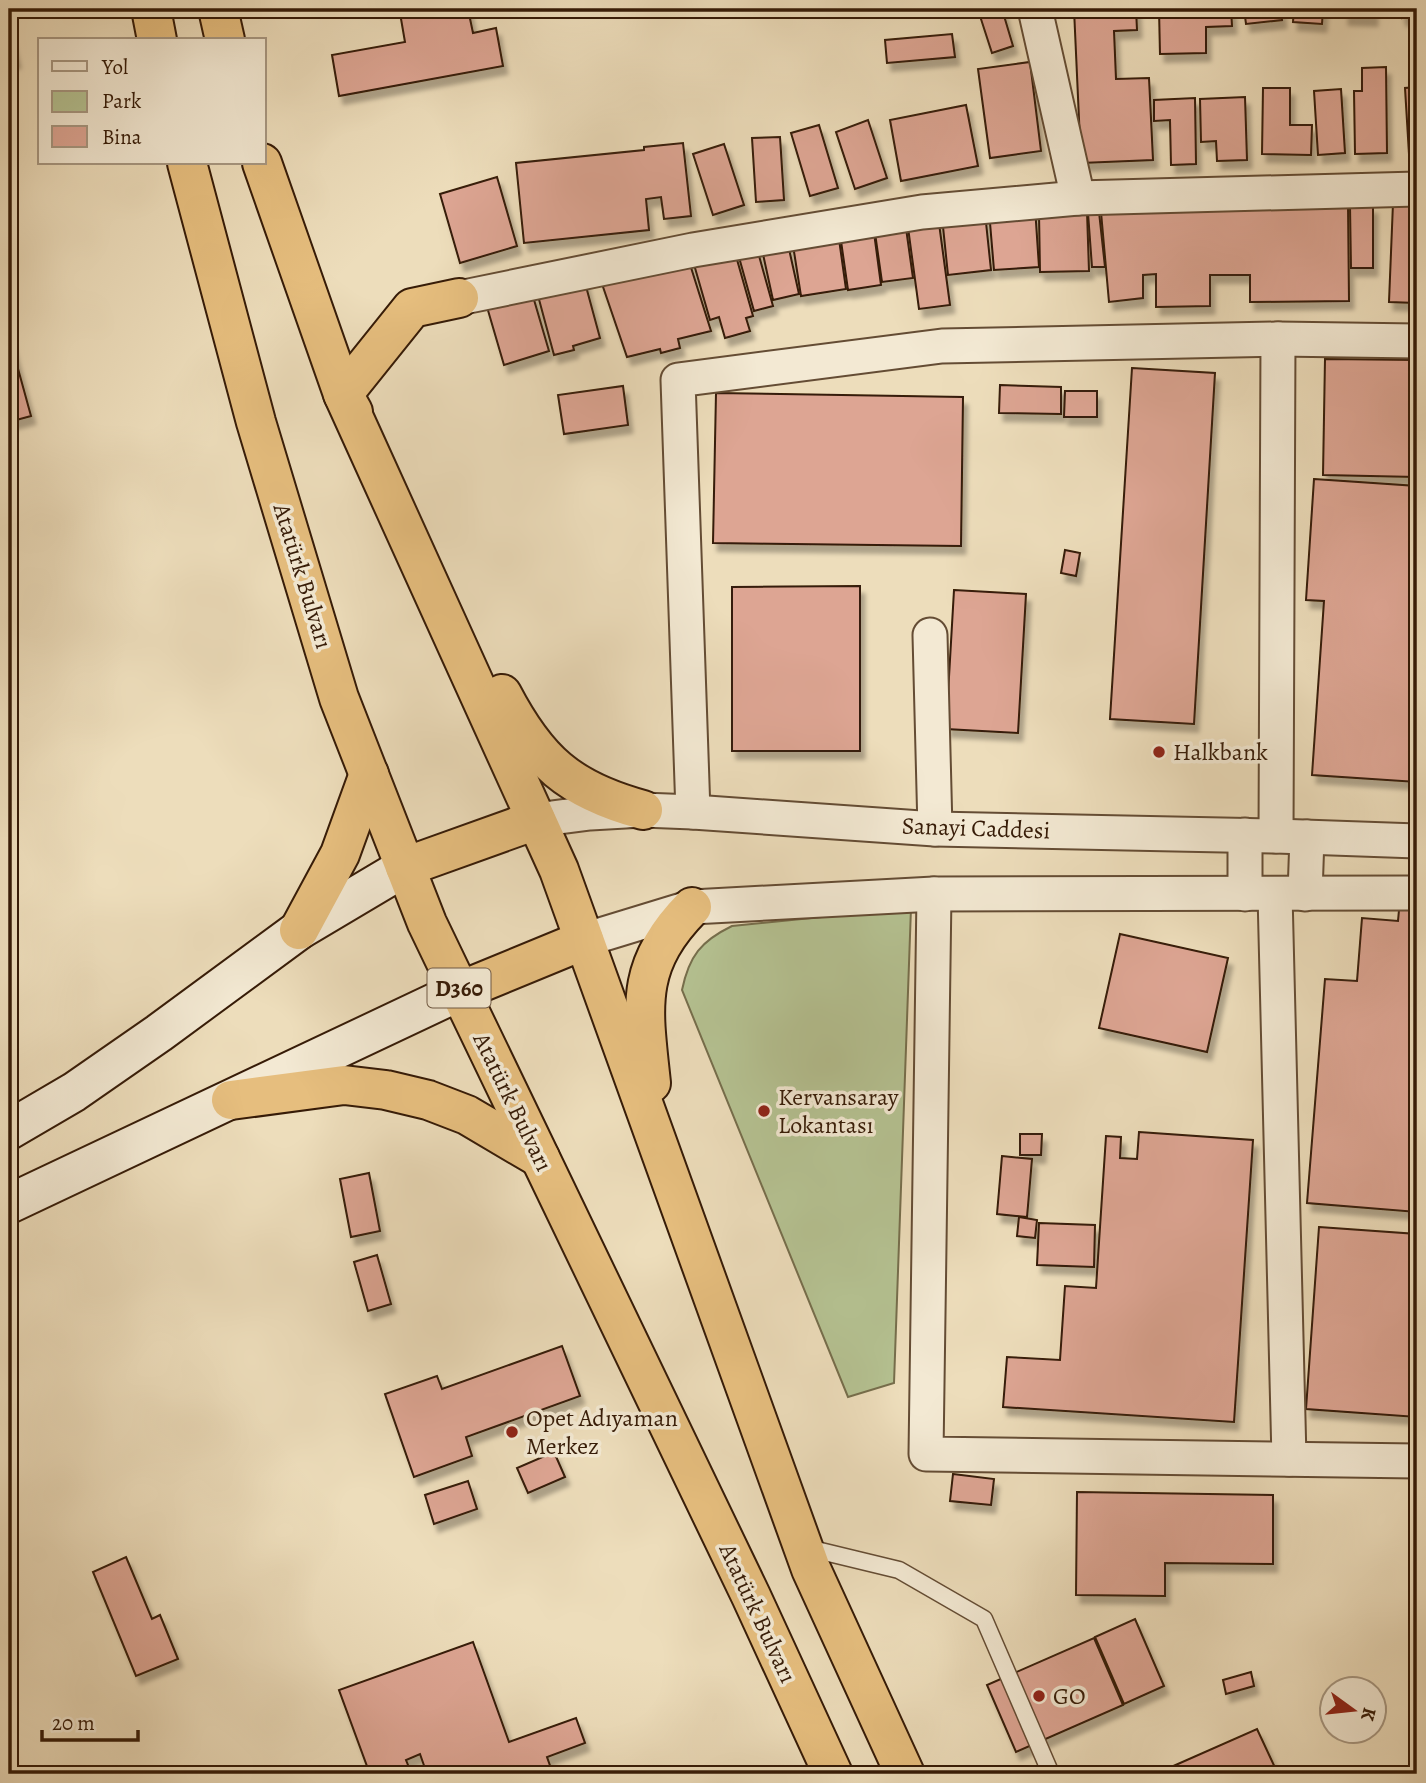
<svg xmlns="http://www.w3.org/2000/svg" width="1426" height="1783" font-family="Alegreya,serif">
<defs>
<filter id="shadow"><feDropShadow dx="4.5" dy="8" stdDeviation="2" flood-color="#0004"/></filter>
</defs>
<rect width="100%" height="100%" fill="#edddbb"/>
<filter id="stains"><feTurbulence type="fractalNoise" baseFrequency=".00286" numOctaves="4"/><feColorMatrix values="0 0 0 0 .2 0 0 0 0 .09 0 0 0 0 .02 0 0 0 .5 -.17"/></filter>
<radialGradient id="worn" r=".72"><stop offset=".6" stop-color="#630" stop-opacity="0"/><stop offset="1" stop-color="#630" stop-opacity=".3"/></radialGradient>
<path fill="#b5c292" stroke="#766e4c" stroke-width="2" d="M911 908 894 1383 848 1397 682 990C689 956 701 941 732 926Z"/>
<g fill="#dda593" stroke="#361b07" stroke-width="2" filter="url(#shadow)">
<path d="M424 9H468L473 33 496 28 503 66 339 96 332 55 405 42 400 13Z"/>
<path d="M1002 9 1013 46 992 53 980 16Z"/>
<path d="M1074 9H1136L1137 30 1114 31 1116 79 1149 78 1153 160 1081 163Z"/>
<path d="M1159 9H1231L1232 26 1206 27V53L1160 54Z"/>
<path d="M1244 9H1281L1282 20 1246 24Z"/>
<path d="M1294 9H1323L1322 24 1293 22Z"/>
<path d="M1344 9H1373V18L1344 17Z"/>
<path d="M1400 9H1417V15L1402 18Z"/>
<path d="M9 33 16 60 9 62Z"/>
<path d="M952 34 955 57 887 63 885 40Z"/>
<path d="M1030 62 1041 151 990 158 978 69Z"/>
<path d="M1386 67 1387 153 1355 154 1354 91H1362V68Z"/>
<path d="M1417 87V154H1409L1405 88Z"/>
<path d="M1263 88H1290V125H1312L1311 155 1262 154Z"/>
<path d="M1341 89 1345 153 1318 155 1314 91Z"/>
<path d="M1245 97 1247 160 1217 161 1216 141 1201 142 1200 99Z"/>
<path d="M1195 98 1196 164 1171 165 1170 120 1154 121V100Z"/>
<path d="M966 105 978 166 901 181 890 120Z"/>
<path d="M868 120 887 178 855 189 836 132Z"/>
<path d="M819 125 838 188 810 196 791 133Z"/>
<path d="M780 137 784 200 756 202 752 138Z"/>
<path d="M683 143 691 216 664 219 661 197 646 199 649 230 524 243 516 163 644 150V147Z"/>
<path d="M724 144 744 205 713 215 693 154Z"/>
<path d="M497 177 517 246 460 263 440 194Z"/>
<path d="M1393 203 1417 205V303L1389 302Z"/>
<path d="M1348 204 1349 301 1250 302V275H1210V306L1156 307V274L1143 275V298L1109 302 1101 212Z"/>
<path d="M1350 206H1373V268H1351Z"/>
<path d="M1035 207 1039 267 994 270 989 211Z"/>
<path d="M1087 212 1089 271 1040 272 1039 213Z"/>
<path d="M1099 212 1105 267H1092L1088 213Z"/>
<path d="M985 213 991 270 948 275 942 217Z"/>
<path d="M938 216 950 305 919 309 907 220Z"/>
<path d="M905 221 913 278 882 282 874 226Z"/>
<path d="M873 225 881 285 848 290 840 234Z"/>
<path d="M838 232 846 289 801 296 792 239Z"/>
<path d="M787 240 799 294 773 300 761 245Z"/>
<path d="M756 245 773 306 754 311 737 250Z"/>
<path d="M734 249 753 316 746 318 750 331 725 338 719 317 710 320 693 261Z"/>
<path d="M688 258 711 331 678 339 680 348 661 353 660 349 627 357 600 278Z"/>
<path d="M584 279 600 338 573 346 574 350 554 355 537 292Z"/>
<path d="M532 293 549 351 504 365 487 307Z"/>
<path d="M9 336 31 416 9 422Z"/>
<path d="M1325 359 1417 360V477L1323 475Z"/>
<path d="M1132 368 1215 373 1194 724 1110 719Z"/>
<path d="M1000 385 1061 387V414L999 413Z"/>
<path d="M623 386 628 425 564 434 558 395Z"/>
<path d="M1065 391H1097V417H1064Z"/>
<path d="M716 393 963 397 961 546 713 543Z"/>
<path d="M1314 479 1417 486V782L1312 775 1324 601 1306 600Z"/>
<path d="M1065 550 1080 553 1076 576 1061 573Z"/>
<path d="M860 586V751H732V587Z"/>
<path d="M954 590 1026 594 1018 733 946 729Z"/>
<path d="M1400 899 1417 900V1212L1307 1203 1325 979 1357 981 1362 918 1398 921Z"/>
<path d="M1120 934 1228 958 1207 1052 1099 1028Z"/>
<path d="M1139 1132 1253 1140 1234 1422 1003 1407 1007 1357 1060 1360 1065 1286 1096 1288 1106 1136 1121 1137 1120 1158 1137 1159Z"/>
<path d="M1020 1134H1042L1041 1155H1020Z"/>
<path d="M1002 1156 1032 1159 1027 1217 997 1214Z"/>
<path d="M369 1173 380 1231 351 1237 340 1179Z"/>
<path d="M1019 1217 1037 1220 1035 1238 1017 1236Z"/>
<path d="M1039 1223 1095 1225 1094 1267 1037 1265Z"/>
<path d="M1319 1227 1417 1234V1417L1306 1409Z"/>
<path d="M377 1255 391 1304 368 1311 354 1262Z"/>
<path d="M562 1346 580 1396 466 1437 472 1456 414 1477 385 1394 437 1376 442 1389Z"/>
<path d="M554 1452 565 1477 528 1493 517 1468Z"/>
<path d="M953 1474 994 1479 991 1505 950 1501Z"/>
<path d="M468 1481 477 1509 434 1524 425 1495Z"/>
<path d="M1077 1492 1273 1495V1564L1165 1563V1596L1076 1595Z"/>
<path d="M126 1557 152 1619 160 1615 178 1659 136 1676 93 1572Z"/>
<path d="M1135 1619 1164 1686 1124 1704 1095 1637Z"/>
<path d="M1094 1638 1123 1705 1016 1752 987 1685Z"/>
<path d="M473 1642 509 1742 576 1718 585 1743 547 1757 553 1774H427L420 1754 406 1760 410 1770 397 1774H367L365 1770 368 1769 339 1690Z"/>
<path d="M1251 1672 1254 1686 1226 1694 1223 1680Z"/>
<path d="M1257 1729 1278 1774H1175L1171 1767Z"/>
</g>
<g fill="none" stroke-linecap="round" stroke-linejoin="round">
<defs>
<path id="service" d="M804 1547 899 1570 984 1619 1051 1774"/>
<g id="minor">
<path d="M1078 198 1417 189"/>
<path d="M459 298 693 250 922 212 1078 198 1035 9"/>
<path d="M930 635 935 829"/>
<path d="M693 812 678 380 942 346 1278 339 1417 341"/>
<path d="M536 820 590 813 643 810 693 812 935 829 1276 836 1417 841"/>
<path d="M1276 836 1278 339"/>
<path d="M934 894 926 1454 1417 1461"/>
<path d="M1245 894V835"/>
<path d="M1275 894 1289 1459"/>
<path d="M1305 894 1307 837"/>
<path d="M584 940 692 907 934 894 1417 893"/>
</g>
<g id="secondary">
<path d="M9 1130 74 1092 159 1033 299 930 405 867"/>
<path d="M9 1204 460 991"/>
</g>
<g id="trunk">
<path d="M151 9 157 40"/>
<path d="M218 9 225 40"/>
<path d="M187 163 256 422 339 698 427 923 751 1596 833 1774"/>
<path d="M262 163 343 394 559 870 811 1569 905 1774"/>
<path d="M353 412 343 394 412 308 459 298"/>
<path d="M502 694C537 761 569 790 643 810"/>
<path d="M405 867 536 820"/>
<path d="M299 930 340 854 369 774"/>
<path d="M460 991 584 940"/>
<path d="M651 1083C643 1007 634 966 692 907"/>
<path d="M231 1100 344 1085 386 1090 428 1100 467 1115 540 1158"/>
</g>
</defs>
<use href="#service" stroke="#644c34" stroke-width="19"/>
<use href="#minor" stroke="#644c34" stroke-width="37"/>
<use href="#secondary" stroke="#361b07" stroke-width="42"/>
<use href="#trunk" stroke="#361b07" stroke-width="42"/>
<use href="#service" stroke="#f3e9d3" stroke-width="16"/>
<use href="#minor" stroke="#f3e9d3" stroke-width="33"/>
<use href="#secondary" stroke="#f3e9d3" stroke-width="38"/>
<use href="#trunk" stroke="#e6be7e" stroke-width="38"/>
</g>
<g fill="#8f2418" stroke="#f3e9d3" stroke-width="2.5">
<circle cx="1159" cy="752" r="7"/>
<circle cx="764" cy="1111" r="7"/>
<circle cx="512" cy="1432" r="7"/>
<circle cx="1039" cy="1696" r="7"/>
</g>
<g text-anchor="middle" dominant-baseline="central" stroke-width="7" stroke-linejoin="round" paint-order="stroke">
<rect fill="#f3e9d3" stroke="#6f5944" stroke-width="2" x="427.5" y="968.5" width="63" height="39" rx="5"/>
<g font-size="23" font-weight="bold" fill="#361b07">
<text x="459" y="988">D360</text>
</g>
<g font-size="24" fill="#361b07" stroke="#f3e9d3">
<text transform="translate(303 576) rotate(73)">Atatürk Bulvarı</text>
<text transform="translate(976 828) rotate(2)">Sanayi Caddesi</text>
<text transform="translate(513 1102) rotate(64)">Atatürk Bulvarı</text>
<text transform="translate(758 1613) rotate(65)">Atatürk Bulvarı</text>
</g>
<g font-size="24" fill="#361b07" stroke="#f3e9d3" text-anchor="start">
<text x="1173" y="752">Halkbank</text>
<text x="778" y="1097">Kervansaray<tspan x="778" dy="28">Lokantası</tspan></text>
<text x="526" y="1418">Opet Adıyaman<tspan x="526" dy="28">Merkez</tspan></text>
<text x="1053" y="1696">GO</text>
</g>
</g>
<rect width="1426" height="1783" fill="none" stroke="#edddbb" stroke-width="35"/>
<rect x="10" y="10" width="1405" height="1762" fill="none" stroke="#361b07" stroke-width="3.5"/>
<rect x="18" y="18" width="1391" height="1748" fill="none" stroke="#361b07" stroke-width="2"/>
<rect x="38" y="38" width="228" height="126" fill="#f3e9d3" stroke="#a79781" stroke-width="2"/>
<rect x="52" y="61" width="35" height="10" fill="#f3e9d3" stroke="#a79781" stroke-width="2"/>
<text x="102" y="74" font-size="21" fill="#361b07">Yol</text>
<rect x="52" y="91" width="35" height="21" fill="#b5c292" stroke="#a79781" stroke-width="2"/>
<text x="102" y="108" font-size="21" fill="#361b07">Park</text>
<rect x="52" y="126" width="35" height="21" fill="#dda593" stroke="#a79781" stroke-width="2"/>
<text x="102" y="144" font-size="21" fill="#361b07">Bina</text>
<g transform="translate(1353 1710) rotate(105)"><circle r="33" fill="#f3e9d3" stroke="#a79781" stroke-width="2"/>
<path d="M0-5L12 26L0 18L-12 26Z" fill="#8f2418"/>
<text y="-10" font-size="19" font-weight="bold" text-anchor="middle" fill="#361b07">K</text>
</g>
<path d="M42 1730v10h96v-10" fill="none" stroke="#361b07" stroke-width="3.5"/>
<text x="52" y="1730" font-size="21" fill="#361b07" stroke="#f3e9d3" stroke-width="5" paint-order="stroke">20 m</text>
<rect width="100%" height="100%" filter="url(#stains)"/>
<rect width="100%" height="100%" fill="url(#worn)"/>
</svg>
